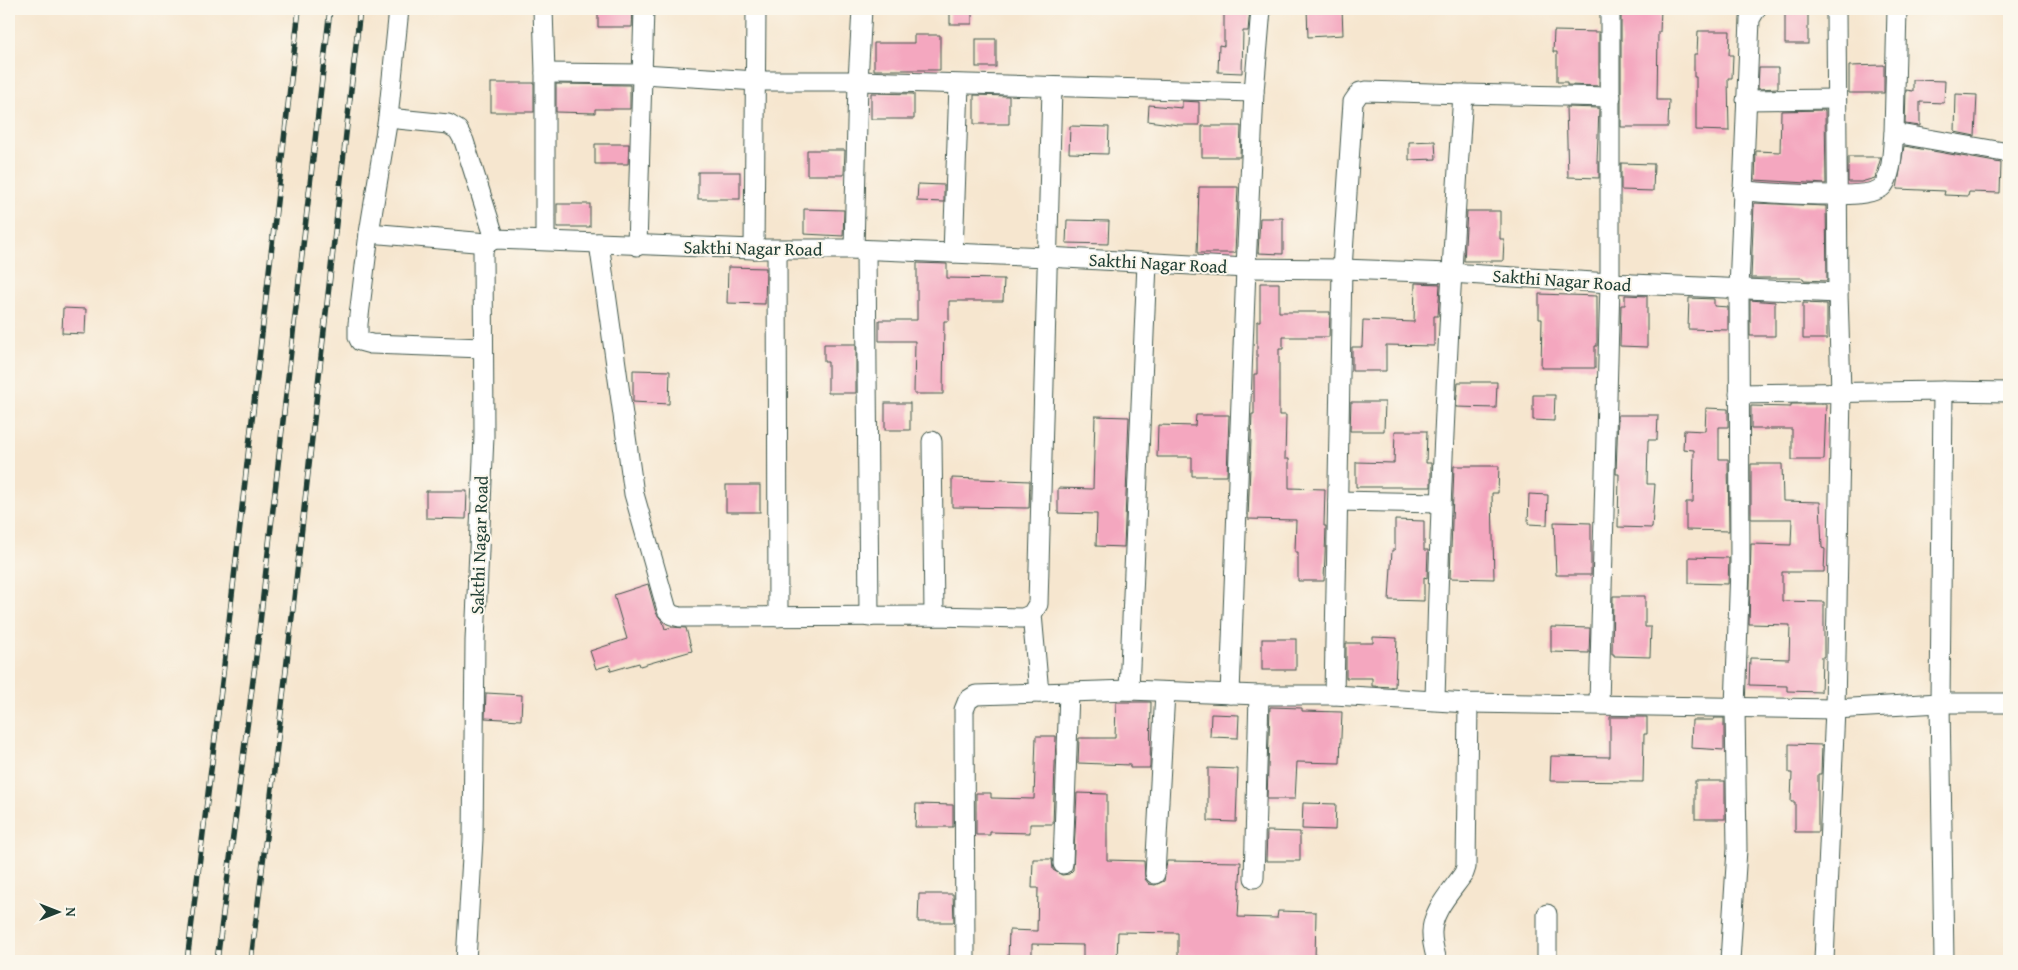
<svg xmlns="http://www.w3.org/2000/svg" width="2018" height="970" font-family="'Gentium Book Plus',serif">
<rect width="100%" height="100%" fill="#fbf7ec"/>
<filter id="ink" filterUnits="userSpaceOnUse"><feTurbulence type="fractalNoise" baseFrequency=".02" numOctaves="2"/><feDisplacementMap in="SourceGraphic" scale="10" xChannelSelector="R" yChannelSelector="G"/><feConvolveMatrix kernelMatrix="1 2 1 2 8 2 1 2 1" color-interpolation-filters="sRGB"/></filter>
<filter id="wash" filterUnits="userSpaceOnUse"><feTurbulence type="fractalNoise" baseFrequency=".0096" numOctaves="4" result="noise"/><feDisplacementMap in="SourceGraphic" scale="20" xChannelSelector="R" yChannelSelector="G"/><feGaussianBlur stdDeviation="1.12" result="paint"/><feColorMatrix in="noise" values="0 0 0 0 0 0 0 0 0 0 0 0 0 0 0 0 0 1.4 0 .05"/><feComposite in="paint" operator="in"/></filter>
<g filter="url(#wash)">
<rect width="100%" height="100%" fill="#f6e6cf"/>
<g id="blocks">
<g fill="#f4a7bf">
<path d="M598 9H633L632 27H598Z"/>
<rect x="950" y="9" width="22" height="15"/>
<path d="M1224 9H1250L1248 31H1243L1242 73 1218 72 1219 45 1224 46Z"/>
<path d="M1307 9H1342L1343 35 1308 37Z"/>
<path d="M1621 9H1661L1660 32H1658L1657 100H1669L1668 127H1621Z"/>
<rect x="1785" y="13" width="23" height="31"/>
<path d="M1554 31 1599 32V86L1567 85V82H1557V52H1553Z"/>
<path d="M1698 31H1730L1729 55H1733L1732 78H1728L1729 131 1696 130V77H1694V54H1697Z"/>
<path d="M914 35H940V70H874V43H914Z"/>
<rect x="976" y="39" width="20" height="28"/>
<path d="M1884 65V93H1849V66Z"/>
<path d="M1759 68H1778V88L1758 89Z"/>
<path d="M1913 80 1945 81 1944 103 1920 102V126L1905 124 1906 90 1913 91Z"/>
<rect x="491" y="83" width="43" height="29"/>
<path d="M556 84 630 85V109H595V113L556 112Z"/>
<path d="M871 93 914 94V119H871Z"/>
<path d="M1956 94 1977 95 1975 136 1955 132Z"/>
<path d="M974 95 1009 96V124H974Z"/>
<path d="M1182 101 1199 102V125H1178L1148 121 1149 105 1182 108Z"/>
<path d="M1566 107 1599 108 1597 162H1599V178L1568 177Z"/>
<path d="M1825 110 1826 184 1755 180 1756 151 1780 152 1781 111Z"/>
<path d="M1070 126 1109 127 1108 154 1069 153Z"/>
<path d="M1202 126H1241L1240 157H1202Z"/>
<path d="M1435 141 1436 159 1409 160V142Z"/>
<path d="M595 144H629L628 164H595Z"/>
<path d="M1904 146 2001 163 2000 193 1969 192 1968 196 1944 195 1945 191 1897 189Z"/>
<path d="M807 150H845L844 175H807Z"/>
<path d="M1848 157H1881L1875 178 1861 182H1848Z"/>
<path d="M1621 163 1654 164 1653 191 1621 190Z"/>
<rect x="698" y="172" width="42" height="27"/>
<path d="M918 184 944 185V202L917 201Z"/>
<path d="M1199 187H1238L1235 253H1197Z"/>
<path d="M1754 203 1826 206 1827 281 1804 280 1803 278H1751Z"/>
<rect x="557" y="204" width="33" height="23"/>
<path d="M804 209 844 210 843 236 804 234Z"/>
<path d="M1467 211H1500V239H1504L1503 261H1464Z"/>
<path d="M1260 218H1283V254L1258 253Z"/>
<path d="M1067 220 1109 221 1108 244 1066 243Z"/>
<path d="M917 263 947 264V278L1004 279 1003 301H949V321H944L943 394H914L915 341H879V320H917Z"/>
<path d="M728 267 766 268 765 304 727 303Z"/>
<path d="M1260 283H1279V312H1330L1329 337H1283V349H1279V415H1286L1285 459H1289V488L1325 489 1324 526H1326L1324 581H1298V552H1295L1296 520 1248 519 1252 414H1254V374H1257V321H1260Z"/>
<path d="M1415 283 1440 284 1438 316H1434V346L1386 345V371H1352V347H1362L1363 320 1414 322Z"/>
<path d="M1539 294 1597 296V346H1595V368H1541L1542 319H1539Z"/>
<path d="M1625 295 1647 296V347L1620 346 1621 305H1625Z"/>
<path d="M1689 298 1714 299V306L1728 307V330L1688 329Z"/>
<path d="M1750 300 1775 302V336H1750Z"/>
<path d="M1803 303 1827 304V339H1803Z"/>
<path d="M63 308 86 309 85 334 62 333Z"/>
<path d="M824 344H856V393H828V362H824Z"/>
<path d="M633 370 670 371 669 404 633 402Z"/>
<path d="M1458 382H1497L1496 408 1456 407Z"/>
<path d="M1533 395H1555L1554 421 1533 420Z"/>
<path d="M1351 402H1385L1384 431H1350Z"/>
<rect x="885" y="403" width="25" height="27"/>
<path d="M1791 404H1826L1824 460H1792V429H1751V406L1791 407Z"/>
<path d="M1706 408 1728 409V427H1719V459H1728L1729 531 1686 530V502H1693L1694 450 1683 449 1684 430 1705 431Z"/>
<path d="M1196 415H1229L1227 476H1192V457H1157L1158 425 1195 426Z"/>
<path d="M1618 415H1658L1657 440H1648L1647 484H1655L1652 528 1618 527 1619 474H1616Z"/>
<path d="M1095 416 1129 417 1124 547 1096 546 1097 514 1058 513V488L1093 489Z"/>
<path d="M1395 431H1427L1426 463H1431V487H1356V462L1394 463Z"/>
<path d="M1751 464H1782L1783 501 1820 502 1822 548 1825 549 1824 572H1782V601L1824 602V657H1822L1821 692 1787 691V686L1749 685 1750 658 1789 659 1790 625 1749 624 1751 544 1791 545 1792 519H1751Z"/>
<path d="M1454 466H1499L1498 493H1492L1494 579 1450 578Z"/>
<path d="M952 478 1030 481 1029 508 952 507Z"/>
<rect x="726" y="485" width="34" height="27"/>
<path d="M426 491H467L466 519 426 518Z"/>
<path d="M1529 494 1548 495 1547 525 1528 524Z"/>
<path d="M1395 520 1424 521V550H1428L1427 578 1424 577V601L1389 600 1392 550H1395Z"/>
<path d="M1554 522 1591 523V575H1556Z"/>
<path d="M1689 557 1729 558 1728 584 1689 583Z"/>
<path d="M648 584 656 613 663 622 665 629 672 627 686 628 692 651 640 666 639 663 611 671 609 665 596 669 590 651 627 639 614 595Z"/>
<path d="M1613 596H1645V627H1651L1650 657 1614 656V654H1612Z"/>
<path d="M1551 627 1590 628 1589 653 1551 652Z"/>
<path d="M1373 637 1397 638 1395 687 1372 686V678H1346V643H1373Z"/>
<rect x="1262" y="639" width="34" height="31"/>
<path d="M486 693 522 695 521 720 485 718Z"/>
<path d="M1116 702H1151L1150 768H1130V765L1078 763 1079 738H1115Z"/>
<path d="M1270 707 1302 708V711L1342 712 1340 763 1297 762 1295 799H1267Z"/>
<path d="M1211 714 1239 715 1238 738 1210 737Z"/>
<path d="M1610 717H1647V734H1644L1643 782 1550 781 1551 756 1610 757Z"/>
<path d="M1714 718H1724V750L1691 748 1692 720H1714Z"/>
<path d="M1036 736H1056L1053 824H1030V833L990 832V835H976V793H991V798L1034 799Z"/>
<path d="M1789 744 1822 745 1821 774H1818V832H1795V802H1791L1792 773H1789Z"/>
<path d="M1208 768 1238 769 1236 822 1208 821Z"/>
<rect x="1695" y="781" width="30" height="38"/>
<path d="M1077 793 1107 794V860L1144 861 1145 879 1149 884 1155 885 1164 881 1167 861 1241 862 1238 917 1277 918 1278 911 1316 912 1315 961H1178V933L1118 932 1117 961H1083V945L1032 944V961H1008L1009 930 1037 931 1038 888H1032L1033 859H1052L1053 870 1062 875 1069 874 1073 870Z"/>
<path d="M1303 803 1336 804 1335 830 1302 829Z"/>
<path d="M916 804 953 805V827H915Z"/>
<path d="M1267 831 1300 832V861H1266Z"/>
<path d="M919 894H953L954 922H918Z"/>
</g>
</g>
</g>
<g filter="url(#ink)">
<use href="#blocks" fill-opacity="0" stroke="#3f564b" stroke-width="1"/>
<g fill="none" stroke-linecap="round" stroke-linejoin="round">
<defs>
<g id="street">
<path d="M399 9 388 118 369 233 358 324V337L360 341 371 344 483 348"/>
<path d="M543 9 545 73V240"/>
<path d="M1897 9 1894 133 2009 153"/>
<path d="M545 73 643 74 757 81H858L1254 92"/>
<path d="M1746 100 1836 99"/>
<path d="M388 118 448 124 458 130 464 141 495 239"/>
<path d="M1742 191C1765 192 1870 202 1883 186 1893 173 1892 149 1894 133"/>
<path d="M369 233 487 243"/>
<path d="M599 243 634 494 667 610 672 615 680 617 934 616 1023 618 1032 614 1038 604 1052 88"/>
<path d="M637 246 644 9"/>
<path d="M754 249 756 9"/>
<path d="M854 249 858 81 862 9"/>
<path d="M777 250 778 617"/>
<path d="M866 250 869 617"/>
<path d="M953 253 959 85"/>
<path d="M1943 391 1940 703 1944 961"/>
<path d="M1739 394 1943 391 2009 392"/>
<path d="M932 441 934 616"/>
<path d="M1338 501 1440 503"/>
<path d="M1032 614 1039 693"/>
<path d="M1129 690 1147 263"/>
<path d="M1230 694 1246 268 1254 92 1261 9"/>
<path d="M1334 695 1342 269 1353 102 1360 92 1366 91 1463 94"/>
<path d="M1435 700C1440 497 1449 296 1463 94L1611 97"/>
<path d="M1599 704 1610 283V9"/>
<path d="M1063 864 1069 692"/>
<path d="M1155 874 1165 692"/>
<path d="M1254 878 1259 695"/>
<path d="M466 961 473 839 475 641 484 436 483 250 487 243 495 239 754 249H854L1047 257 1246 268 1342 269 1450 273 1610 283 1838 293"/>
<path d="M965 961 964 710 968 700 976 695 1129 690 1259 695H1334L1468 703 1835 709 1940 703H2009"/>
<path d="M1437 961C1435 953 1432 943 1432 934 1431 911 1452 891 1464 873L1466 867 1468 703"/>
<path d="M1547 961V914"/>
<path d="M1730 961 1737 849 1735 707 1740 568 1739 289 1750 19 1756 9"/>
<path d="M1824 961 1835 709 1841 392 1838 293 1836 9"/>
</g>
</defs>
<use href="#street" stroke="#3f564b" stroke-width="21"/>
<use href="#street" stroke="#fff" stroke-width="19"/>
<defs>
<g id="rail">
<path d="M187 961 223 674 299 9"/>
<path d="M217 961 257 649 330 9"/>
<path d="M251 961 284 688 360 9"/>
</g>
</defs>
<use href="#rail" stroke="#1f3d34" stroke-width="5.5"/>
<use href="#rail" stroke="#fbf7ec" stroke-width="4" stroke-dasharray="11" stroke-linecap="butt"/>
</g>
</g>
<g text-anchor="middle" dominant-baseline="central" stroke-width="4" stroke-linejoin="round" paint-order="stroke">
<g font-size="18" fill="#1f3d34" stroke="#fbf7ec">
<text transform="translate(753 248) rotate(1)">Sakthi Nagar Road</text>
<text transform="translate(1158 263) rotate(3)">Sakthi Nagar Road</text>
<text transform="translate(1562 280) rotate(4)">Sakthi Nagar Road</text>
<text transform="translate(479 545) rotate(-88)">Sakthi Nagar Road</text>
</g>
</g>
<rect width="2018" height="970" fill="none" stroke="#fbf7ec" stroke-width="30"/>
<g transform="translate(58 912) rotate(90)" stroke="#fbf7ec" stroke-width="4" paint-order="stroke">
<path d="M0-4L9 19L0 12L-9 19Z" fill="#1f3d34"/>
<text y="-8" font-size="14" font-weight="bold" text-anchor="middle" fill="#1f3d34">N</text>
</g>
</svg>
